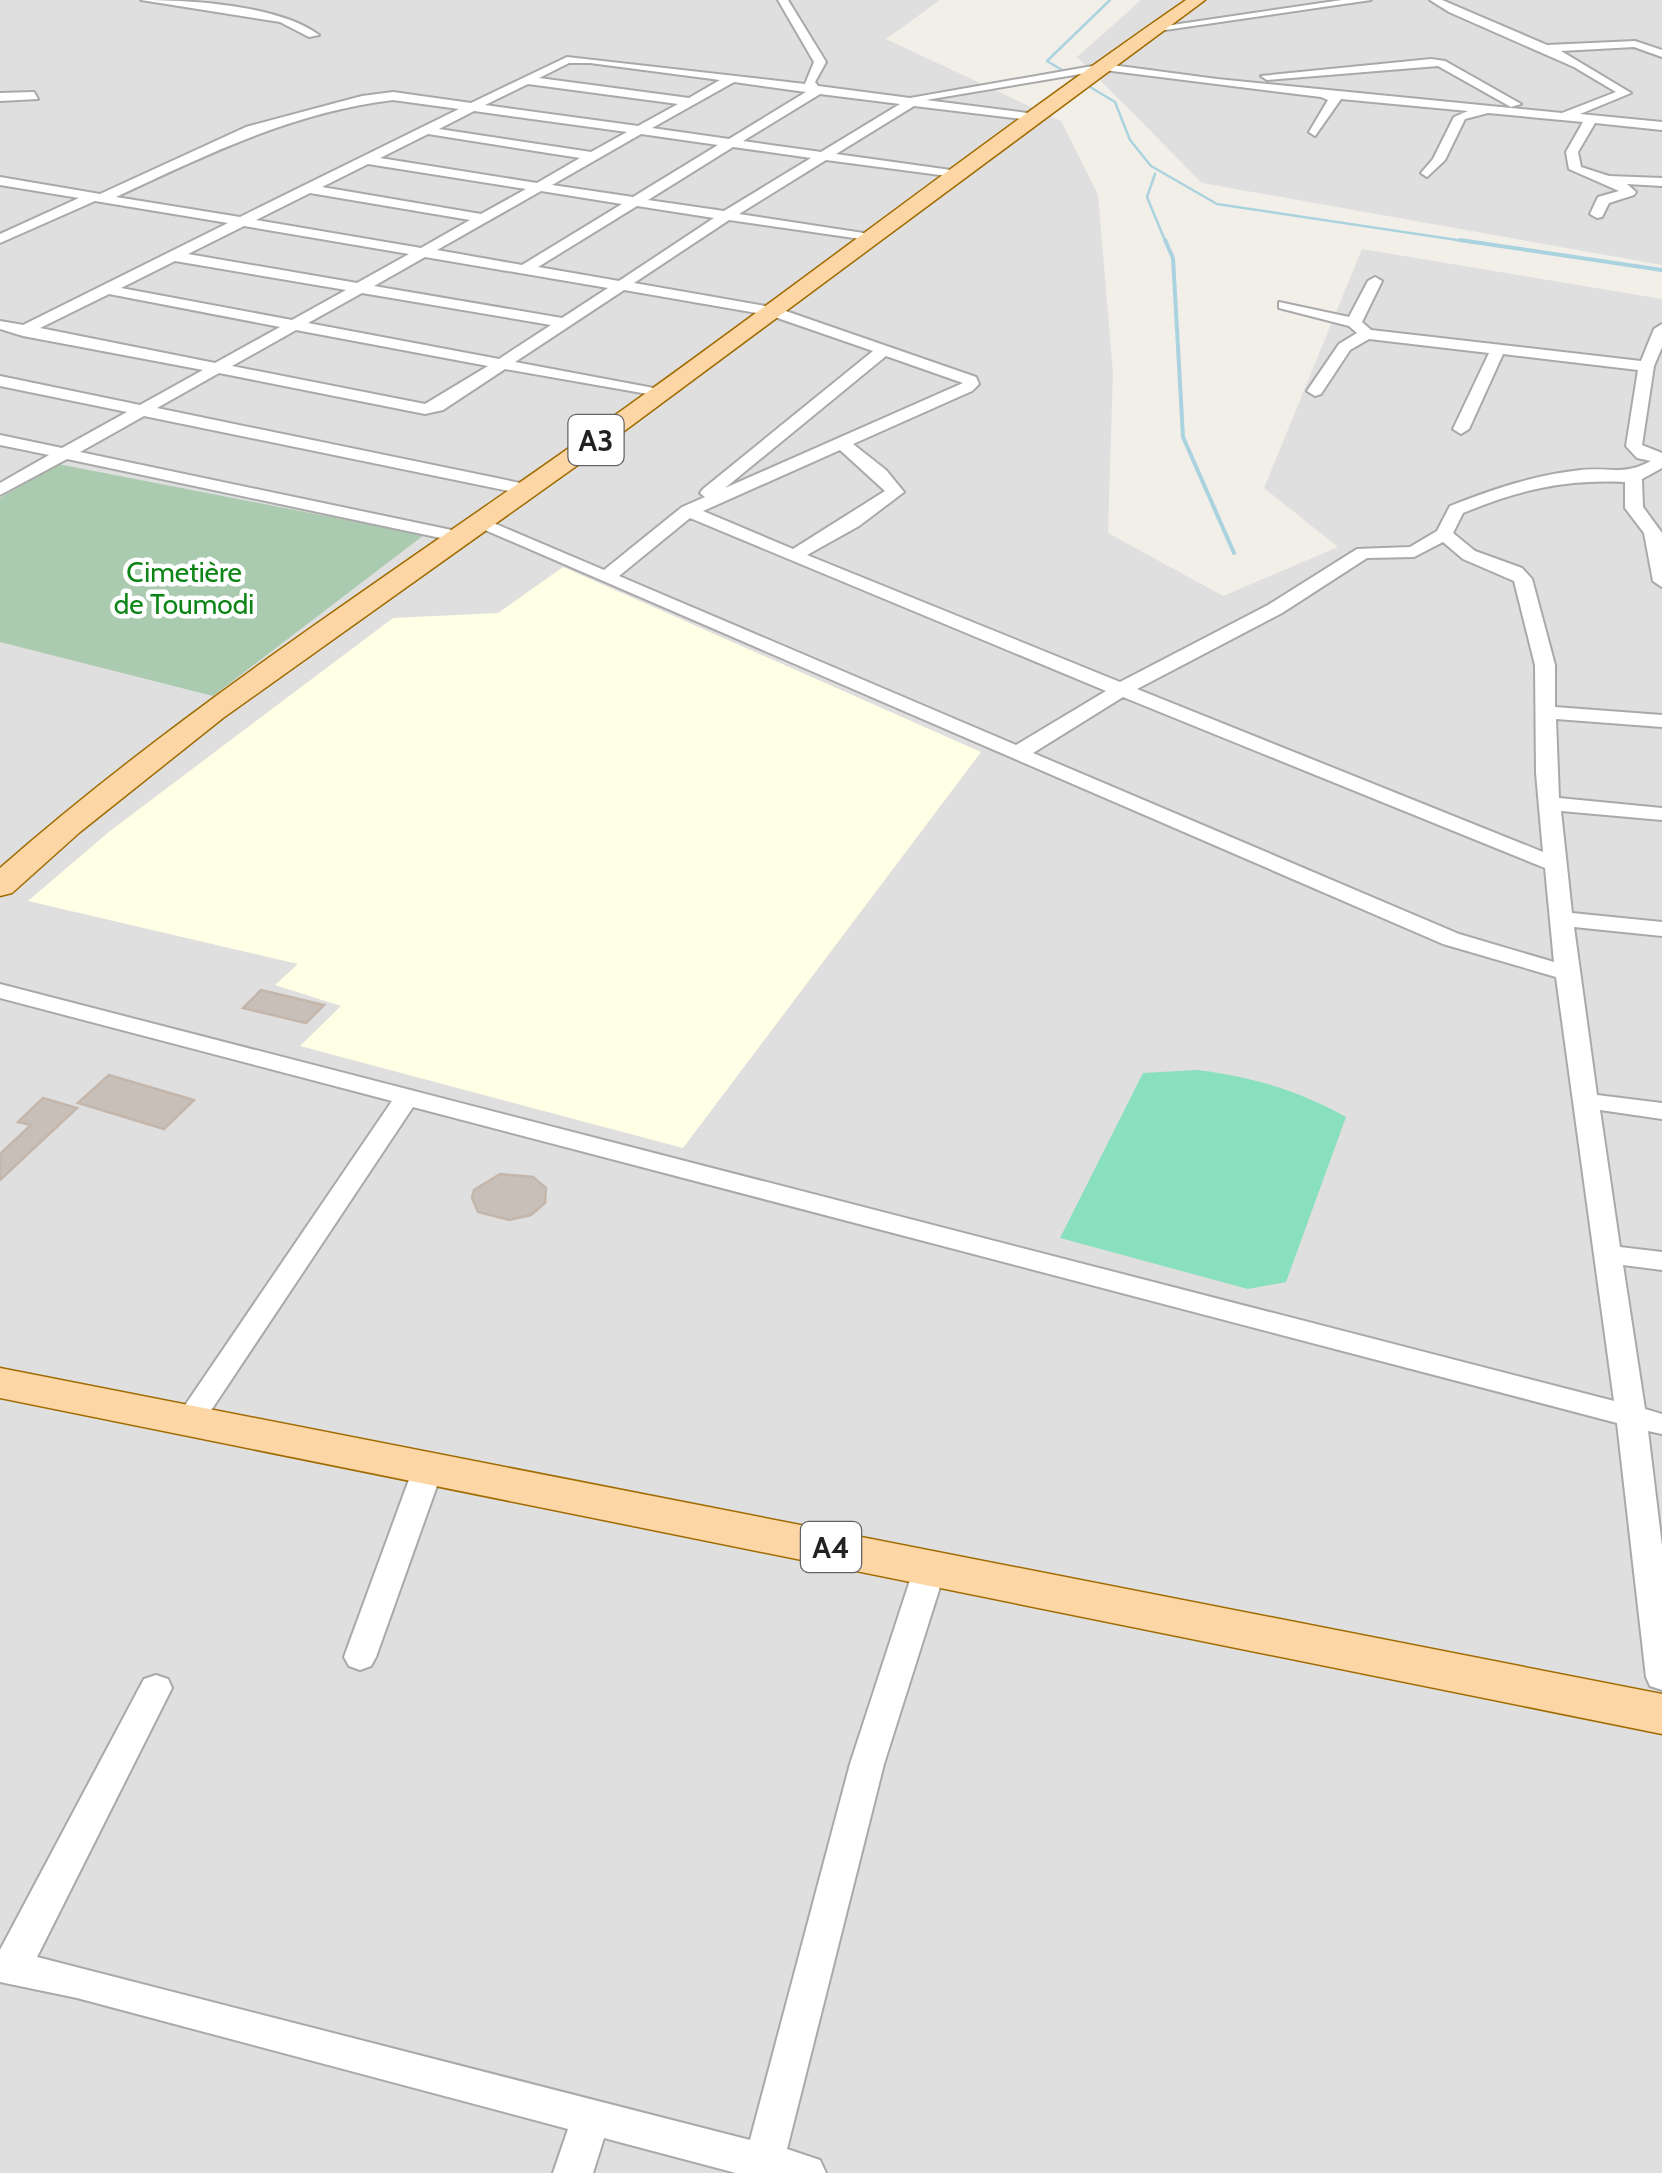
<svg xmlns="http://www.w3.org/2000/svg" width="1662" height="2173" font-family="Cabin,sans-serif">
<rect width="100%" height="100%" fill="#f2efe9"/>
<g fill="#e0dfdf">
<path d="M0 0H940L886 39 1061 121 1098 195 1113 372 1108 533 1223 596 1338 547 1264 488 1362 249 1662 299V2173H0Z"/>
<path d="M1141 0H1662V265L1202 183 1077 57Z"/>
</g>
<path fill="#ffffe5" d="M563 567 981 752 683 1148 300 1046 341 1006 275 985 298 964 28 901 110 831 393 618 498 613Z"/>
<path fill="#aacbaf" d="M58 464 424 535 213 696 0 642V498Z"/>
<path fill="#88e0be" d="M1197 1070C1253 1077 1297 1090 1346 1117L1286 1282 1248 1289 1060 1238 1143 1073Z"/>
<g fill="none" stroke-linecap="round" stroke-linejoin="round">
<g stroke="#aad3df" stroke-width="2.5">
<path d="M1110 0 1047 61 1115 102 1130 140 1151 166 1217 204 1477 243"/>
<path d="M1155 174 1147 197 1166 243"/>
</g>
<g stroke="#aad3df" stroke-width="4">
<path d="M1165 240 1173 258 1183 437 1234 553"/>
<path d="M1460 240 1662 270"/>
</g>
</g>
<g fill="#c7bfb8" stroke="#c4b6ab" stroke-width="2.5">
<path d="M261 990 324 1005 306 1023 243 1008Z"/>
<path d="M109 1075 194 1100 164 1129 78 1103Z"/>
<path d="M43 1098 77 1108 0 1180V1154L31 1125 18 1122Z"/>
<path d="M500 1174 533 1177 546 1188 545 1203 531 1215 509 1220 478 1212 472 1198 474 1190Z"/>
</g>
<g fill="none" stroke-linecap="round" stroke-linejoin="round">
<defs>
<g id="minor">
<path d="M141 0C190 0 279 5 319 35L309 37 280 22Z"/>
<path d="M778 0H788L826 62 815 82 818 86 910 98 1104 64 1217 79 1562 113 1616 92 1574 67 1449 12 1430 0H1442L1547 45 1635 41 1662 50V57L1634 47 1561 51 1631 93 1580 114 1662 122V130L1595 123 1578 152 1581 167 1609 176 1662 178V186L1627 184 1636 192 1634 195 1609 203 1602 217 1597 218 1590 214 1598 197 1619 191 1569 169 1566 152 1583 122 1488 113 1465 119 1445 160 1427 177 1421 173 1433 159 1454 117 1468 111 1341 99 1315 136 1309 132 1328 100 1321 97 1104 70 926 100 1035 114 1039 121 914 106 836 154 958 171 964 175 963 178 826 160 739 214 870 234 875 235V241L729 220 634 283 777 308 976 377 979 384 972 391 853 444 886 470 904 492 859 526 807 555 1120 682 1268 605 1357 549 1410 547 1437 531 1450 506C1493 489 1534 475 1581 470 1610 467 1623 476 1651 461L1637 458 1626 446 1638 370 1503 354 1469 429 1461 434 1453 429 1489 353 1369 339 1350 350 1321 394 1315 396 1307 391 1339 344 1357 333 1349 326 1279 308V302L1349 317 1368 281 1375 277 1382 281 1362 322 1371 330 1641 361 1654 329 1662 324V347L1654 366 1642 445 1662 453V468L1642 479 1643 507 1662 533V587L1653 581 1644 533 1625 508V482C1564 479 1519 490 1463 513L1453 533 1475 551 1522 568 1532 579 1555 665V707L1662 715V727L1556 719 1559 798 1662 808V820L1561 811 1572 913 1662 922V936L1574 927 1597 1095 1662 1103V1119L1600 1110 1620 1247 1662 1252V1270L1623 1265 1645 1409 1662 1414V1434L1648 1431 1662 1546V1690L1650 1686 1646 1677 1617 1423 413 1107 200 1427 190 1430 180 1427 175 1420 392 1101 0 998V984L1614 1401 1556 977 1443 944 469 523 484 519 604 570 682 507 705 497 700 493 703 489 873 351 769 315 624 290 515 362 659 389 665 391V397L505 369 443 410 425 414 219 373 157 408 530 485 533 489 524 494 144 416 80 452 461 532 464 536 455 541 67 459 0 495V483L49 455 0 445V435L62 448 127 412 0 386V376L140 405 203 370 23 336 0 329V321L23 325 228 223 95 201 0 243V234L79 198 0 185V177L100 194 246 127 362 96 393 92 471 103 567 57 805 84 814 62ZM569 63H590L720 80 689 98 539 78ZM734 82 806 92 729 139 652 128ZM528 84 678 104 638 126 485 105ZM820 94 900 104 821 152 743 141ZM393 100 459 109 240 217 116 197C206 155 293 112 393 100ZM474 111 627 132 591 152 439 129ZM428 134 580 158 537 183 380 158ZM641 134 718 145 633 197 552 185ZM733 147 811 158 724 211 648 200ZM368 164 526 189 481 214 322 187ZM541 191 622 204 522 265 437 250ZM310 193 470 220 421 248 256 220ZM637 206 714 218 619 281 538 267ZM244 226 409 254 357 283 188 254ZM425 257 608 288 562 318 374 286ZM175 261 346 290 292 320 121 288ZM362 293 551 325 499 359 308 323ZM109 294 280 327 215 363 40 328ZM296 330 488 366 425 404 232 366ZM886 356 963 383 725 488ZM840 450 885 491 793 549 703 511ZM690 518 1106 691 1016 745 619 576ZM1443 542 1463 559 1514 581 1535 665 1536 773 1543 852 1137 689 1282 613 1367 558 1414 557ZM1123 697 1545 868 1554 962 1459 934 1033 753Z"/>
<path d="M1342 0H1371L1158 31 1152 28Z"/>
<path d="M1431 59 1445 61 1521 104 1511 107 1438 66 1267 80 1261 76Z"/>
<path d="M34 92 38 99 0 101V93Z"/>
<path d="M429 1455 440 1458 444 1466 376 1657 371 1666 360 1670 349 1666 344 1657 414 1466 418 1458Z"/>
<path d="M930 1556 941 1560 946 1568 884 1764 787 2149 820 2160 826 2173H736L604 2138 593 2173H553L568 2129 77 1998 0 1982V1950L144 1679 156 1675 168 1679 172 1688 37 1957 750 2140 850 1764 914 1568 919 1560Z"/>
</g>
<g id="primary">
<path d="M1186 0H1205L596 452 223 718 80 832 12 893 0 896V868C180 710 381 581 576 443 782 298 979 143 1186 0Z"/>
<path d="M0 1368 1662 1694V1734L0 1398Z"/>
</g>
</defs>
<use href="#minor" stroke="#a9a9a9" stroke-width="4"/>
<use href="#primary" stroke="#a06b00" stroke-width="3"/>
<use href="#minor" fill="#fff" fill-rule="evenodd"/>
<use href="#primary" fill="#fcd6a4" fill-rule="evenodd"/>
</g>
<g text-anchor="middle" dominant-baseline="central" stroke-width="9" stroke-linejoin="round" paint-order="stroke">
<g font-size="28" fill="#0c8416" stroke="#fff">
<text x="184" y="572">Cimetière<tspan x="184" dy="32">de Toumodi</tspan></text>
</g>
<g fill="#fff" stroke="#646464" stroke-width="2.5">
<rect x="568.5" y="415" width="55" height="50" rx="8"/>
<rect x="801" y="1522" width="60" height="50" rx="8"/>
</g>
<g font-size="30" font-weight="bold" fill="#222">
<text x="596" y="440">A3</text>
<text x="831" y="1547">A4</text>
</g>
</g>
</svg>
